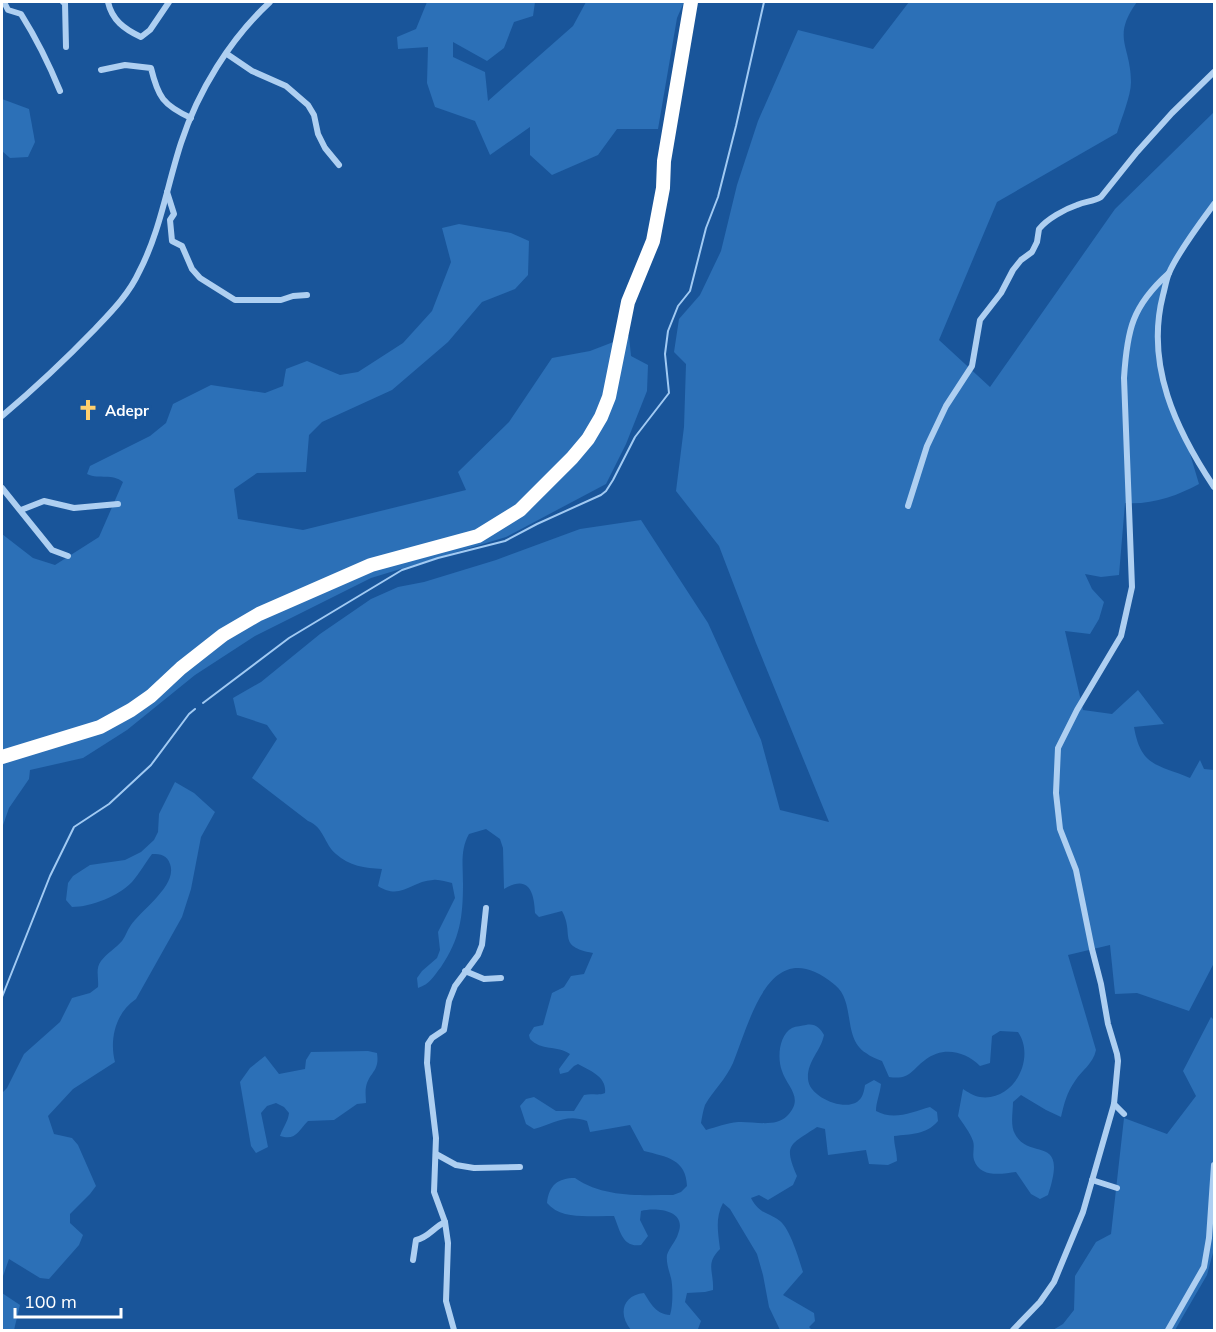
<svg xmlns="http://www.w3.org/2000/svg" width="1216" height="1332" font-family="Mulish,sans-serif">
<rect width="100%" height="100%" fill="#19559a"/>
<g fill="#2c70b7">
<path d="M427 2H535L533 16 514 22 504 48 487 61 453 42V57L485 72 488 101 573 26 586 2H684L677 18 658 129H617L598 155 552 175 530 155V127L490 155 475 121 435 107 427 83 428 47 398 49 397 37 416 29Z"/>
<path d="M909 2H1137C1111 38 1131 45 1131 82 1131 96 1121 119 1117 133L997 202 939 340 990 387 1115 209 1214 112V204L1169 273 1160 307 1159 367 1185 437 1199 484C1177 496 1151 505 1125 503L1119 575 1101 577 1085 574 1092 589 1104 602 1099 619 1090 634 1065 631 1083 710 1112 714 1138 690 1164 724 1134 727C1141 767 1157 764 1190 778L1200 760 1204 769 1214 770V963L1189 1011 1137 993 1115 994 1110 945 1068 955 1096 1050C1093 1064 1082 1070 1075 1081 1067 1092 1064 1104 1061 1117L1046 1110 1021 1095 1013 1102C1013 1112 1010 1125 1015 1134 1029 1162 1069 1132 1048 1195L1040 1199 1031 1194 1016 1172C1001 1174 980 1178 974 1160 972 1154 975 1147 973 1141 970 1132 963 1124 958 1116L963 1089C968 1092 973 1096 980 1097 1014 1102 1036 1058 1018 1032L1000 1031 992 1036 990 1063 980 1066C965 1051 943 1046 925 1060 911 1070 911 1080 889 1077L882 1061C877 1059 871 1057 866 1053 842 1038 856 1002 835 985 770 931 751 1019 733 1063 726 1079 713 1091 705 1105 703 1111 702 1117 701 1123L706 1130C716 1127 727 1123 738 1122 753 1121 775 1128 787 1116 805 1098 787 1087 782 1071 777 1058 779 1035 792 1028 796 1026 802 1026 806 1025 815 1023 820 1028 824 1035 821 1051 807 1061 808 1079 809 1097 843 1111 857 1102 863 1098 864 1091 865 1085L874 1080 881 1084C880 1094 876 1102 876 1111 894 1121 912 1112 930 1107L937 1112 938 1121C926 1135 911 1134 894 1136 894 1145 897 1152 897 1161L888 1165 869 1164 866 1150 828 1155 825 1129 817 1127C790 1145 783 1144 797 1176L793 1185 768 1200 759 1195 751 1198C760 1215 767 1211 780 1221 790 1229 799 1259 803 1272L783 1295 814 1313 815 1321 809 1327 812 1330H780L769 1307 763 1275 757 1254 730 1209 723 1203C715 1218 718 1232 720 1249 705 1264 714 1271 713 1290L705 1292 687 1293 685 1302 701 1321 698 1329 694 1330H631C618 1315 622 1295 644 1293 651 1304 656 1314 670 1315 673 1307 673 1286 671 1278 669 1271 666 1262 667 1255 669 1248 676 1241 678 1234 688 1210 656 1207 641 1211L640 1220 648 1236 641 1245C622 1248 620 1230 614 1216 592 1215 562 1221 547 1203 549 1185 558 1178 575 1178 604 1198 640 1195 673 1195L681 1192 687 1186C686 1159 667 1157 644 1151L630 1125 590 1132 587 1121C566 1113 553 1124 534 1129L526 1124 520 1106 526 1099 534 1097 556 1111H574L584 1095C592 1093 598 1096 605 1093 607 1077 591 1071 578 1064L574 1066 568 1072 560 1074 559 1069 570 1054C557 1045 541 1051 530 1039L529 1035 534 1027 543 1025 552 993 564 987 571 976 584 974 593 953C556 946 575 935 562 911L539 917 535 913C534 892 529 874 504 889L503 848 500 839 486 829 469 834C460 850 463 866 463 884 463 917 460 939 441 967 433 977 430 984 418 988L417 978 422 971 437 958 440 950 438 932 455 898 452 883C446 882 439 879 433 880 411 881 401 901 378 886L382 869C365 868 349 866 336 854 324 844 324 827 308 821L252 778 277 739 267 725 237 715 233 698 261 682 320 634 371 599 398 587 424 582 496 560 580 529 641 520 708 623 761 740 780 810 829 822 756 643 719 546 676 491 684 427 686 364 674 352 679 319 700 295 721 251 737 185 758 121 798 30 873 49Z"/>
<path d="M2 99 29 109 35 142 28 157 10 158 2 151Z"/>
<path d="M459 224 511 233 529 241 528 275 515 289 482 302 448 342 392 390 322 422 309 435 306 472 257 473 234 489 238 519 303 530 466 490 458 472 509 422 552 358 590 351 629 336 631 356 648 365 647 391 626 444 606 484 506 537 371 578 255 636 195 675 127 730 83 758 30 770 29 779 9 808 2 828V534L33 558 55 565 99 537 123 482C112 473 100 480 87 474L90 466 150 436 166 423 173 404 211 385 265 393 283 386 286 369 307 361 340 375 358 372 403 343 432 311 451 262 442 228Z"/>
<path d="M175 782 194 793 215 812 201 837 191 889 182 917 136 999C116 1012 109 1039 115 1062L73 1089 48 1116 54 1134 72 1138 78 1145 96 1186 90 1194 70 1214V1223L83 1235 79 1245 49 1279 40 1278 9 1259 2 1279V1093L7 1088 24 1054 60 1022 72 998 90 993 98 987C99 978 95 969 101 961 107 953 116 948 122 941 126 936 127 930 131 925 141 910 178 885 170 864 167 855 161 854 152 854 145 863 140 873 132 882 119 896 91 907 72 907L66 900 68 883 73 876 90 865 125 860 141 852 154 840 158 832 159 814Z"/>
<path d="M1211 1017 1214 1020V1249L1207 1275 1175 1330H1053L1063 1324 1074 1310 1075 1276 1096 1242 1111 1234 1124 1118 1167 1134 1196 1096 1183 1071Z"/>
<path d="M368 1051 377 1053C380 1072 369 1072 366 1087 365 1092 366 1098 366 1103L357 1104 334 1120 308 1121C298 1131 296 1141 280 1136 283 1127 288 1122 289 1113L284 1107 276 1103 267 1106 261 1113 268 1147 256 1153 251 1146 240 1082 250 1068 265 1056 279 1074 305 1069 306 1060 311 1052Z"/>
<path d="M2 1293 20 1305 14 1330H2Z"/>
</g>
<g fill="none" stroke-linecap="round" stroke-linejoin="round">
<g stroke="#a1caf3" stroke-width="2">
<path d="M203 703 289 638 402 570 438 558 505 541 537 524 601 495 606 491 613 480 635 437 669 393 665 354 668 331 678 306 690 291 706 228 718 197 736 126 764 2"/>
<path d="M2 997 50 876 74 827 109 804 151 765 189 714 195 709"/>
</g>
<g stroke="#aecff1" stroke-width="6">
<path d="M4 2 8 10 21 14C36 38 49 64 60 91"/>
<path d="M63 2 65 3 66 47"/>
<path d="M108 2C112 20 124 29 141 37L150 30 169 2"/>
<path d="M227 54 252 71 286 86 308 105 314 115 318 134 325 148 339 165"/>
<path d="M101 70 125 65 151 68C158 97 163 105 191 118"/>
<path d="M167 192 174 214 170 220 172 241 182 246 192 269 200 278 235 300H281L293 296 307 295"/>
<path d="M1214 204C1200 223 1178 252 1169 273 1166 280 1165 288 1163 295 1145 365 1176 430 1214 487"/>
<path d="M2 416C34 389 65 360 95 329 111 312 129 294 139 272 160 232 167 186 181 143 198 91 230 39 270 2"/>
<path d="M2 488 52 550 68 556"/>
<path d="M908 506 927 446 946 406 972 366 980 320 1001 293 1013 270 1021 260 1032 252 1037 242 1039 229C1047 219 1065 209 1077 205 1086 201 1093 202 1101 197L1137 152 1172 113 1214 72"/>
<path d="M21 510 44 501 74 508 118 504"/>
<path d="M465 971 484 979 501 978"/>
<path d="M1114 1104 1124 1114"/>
<path d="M436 1154 456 1165 474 1168 520 1167"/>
<path d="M1092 1180 1117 1188"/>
<path d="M413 1260 416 1240C428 1238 434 1227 445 1222"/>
<path d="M454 1330 446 1301 448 1243 445 1222 434 1192 436 1138 427 1063 428 1044 432 1038 444 1030 449 1001 455 986 478 955 482 945 486 908"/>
<path d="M1013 1330 1040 1302 1054 1282 1083 1212 1114 1104 1118 1061 1117 1054 1108 1024 1101 984 1092 949 1076 870 1060 829 1056 793 1058 748 1077 710 1121 636 1132 587 1124 378C1127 330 1132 306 1169 273"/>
<path d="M1168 1330 1204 1267 1209 1238 1214 1165"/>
</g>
<path stroke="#fff" stroke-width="14" d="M2 757 100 727 131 710 151 696 181 668 223 635 259 614 371 565 478 536 520 510 572 458 588 439 601 417 609 397 628 302 653 241 663 188 664 161 691 2"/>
</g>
<defs>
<symbol id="church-bare" viewBox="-9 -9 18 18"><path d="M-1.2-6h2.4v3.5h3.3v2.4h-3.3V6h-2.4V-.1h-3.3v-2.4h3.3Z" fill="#ffd06e" stroke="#19559a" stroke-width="2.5" paint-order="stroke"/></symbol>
</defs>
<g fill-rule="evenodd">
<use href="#church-bare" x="73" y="395" width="30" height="30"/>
</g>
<g text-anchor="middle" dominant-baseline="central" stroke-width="6" stroke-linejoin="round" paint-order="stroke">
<g font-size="15" font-weight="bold" fill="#fff" stroke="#19559a" text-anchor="start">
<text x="105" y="410">Adepr</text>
</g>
</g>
<rect width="1216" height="1332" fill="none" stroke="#ffffff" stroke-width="6"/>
<path d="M15 1308v9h106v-9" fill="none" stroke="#ffffff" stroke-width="3"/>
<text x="24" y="1308" font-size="18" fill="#ffffff" stroke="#19559a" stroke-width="4.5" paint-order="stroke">100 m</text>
</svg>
